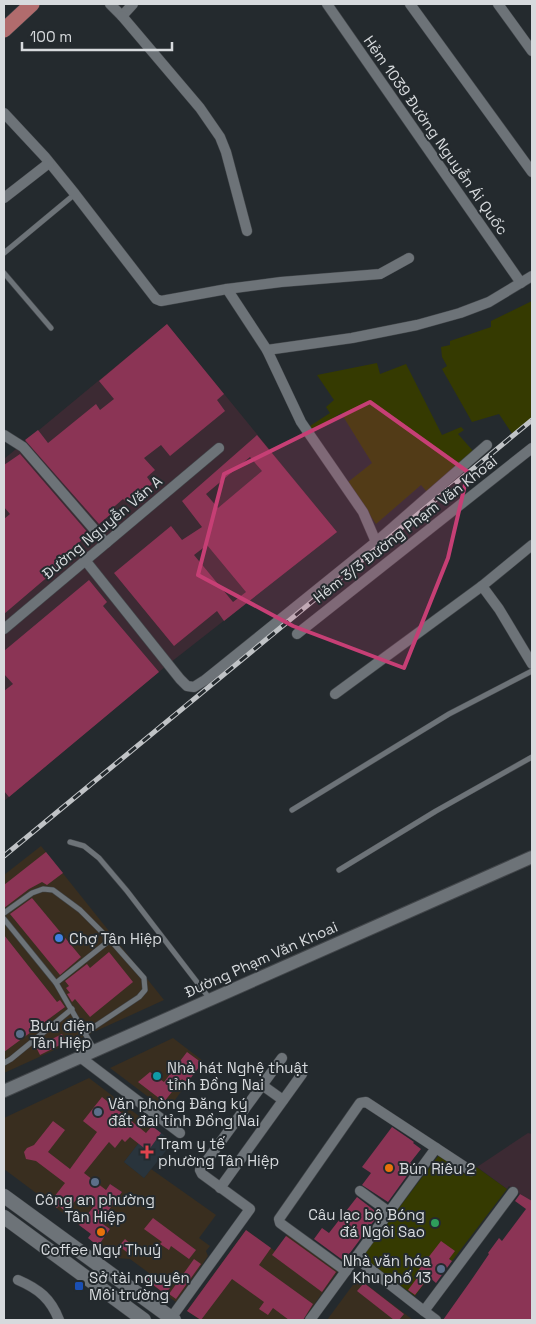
<svg xmlns="http://www.w3.org/2000/svg" width="536" height="1324" font-family="'Space Grotesk',sans-serif">
<rect width="100%" height="100%" fill="#242a2e"/>
<g fill="#392e1f">
<path d="M41 846 164 1000 4 1073V875Z"/>
<path d="M173 1038 203 1061 167 1111 110 1068Z"/>
<path d="M89 1078 152 1126 124 1162 144 1178 151 1169 216 1215 199 1238 210 1246 206 1251 208 1256 176 1302 152 1285 150 1287 142 1282 149 1273 130 1259 117 1258 98 1246 110 1229 100 1222 122 1192 110 1184 79 1225 4 1169V1118Z"/>
<path d="M246 1230 275 1251 288 1234 338 1271 303 1320H200L187 1311Z"/>
<path d="M358 1278 413 1320H327Z"/>
</g>
<g fill="#3c2a33">
<path d="M167 324 337 532 166 666 4 801V459Z"/>
<path d="M528 1133 532 1134V1203L509 1186 507 1189 477 1167Z"/>
</g>
<path fill="#29343c" d="M152 1126 173 1142 144 1178 124 1162Z"/>
<g fill="#353a01">
<path d="M532 301V419L513 435 499 414 472 422 442 369 447 366 442 357 441 347 450 345V341L491 327V321Z"/>
<path d="M377 363 380 374 406 364 442 435 461 427 464 430 458 434 474 452 427 492 421 485 376 524 348 482 372 463 341 413 313 432 310 426 330 413 326 407 334 400 317 375Z"/>
<path d="M439 1155 467 1176 475 1166 507 1189 452 1261 445 1256 415 1296 362 1257Z"/>
</g>
<g fill="#8b3455" fill-rule="evenodd">
<path d="M167 324 224 394 217 400 225 411 170 456 161 445 144 458 155 470 147 477 152 484 144 491 142 488 126 502 123 499 108 512 111 514 99 524 25 440 38 430 48 443 96 404 100 410 114 399 99 381Z"/>
<path d="M257 435 337 532 224 621 217 611 174 646 114 573 171 526 182 540 202 527 182 501ZM250 457 262 471 218 508 206 494ZM207 545 246 592 233 602 194 555Z"/>
<path d="M20 454 89 534 70 550 72 552 55 564 58 568 4 614V519L10 514 4 507V465Z"/>
<path d="M89 580 107 602 103 606 159 672 9 797 4 791V691L13 684 4 674V651Z"/>
<path d="M46 852 63 873 47 885 42 882 29 889 4 908V885Z"/>
<path d="M32 898 81 957 60 975 10 914Z"/>
<path d="M4 935 57 1002 60 1000 65 1007 4 1052Z"/>
<path d="M109 952 133 982 90 1017 75 999 72 1002 67 994 70 993 66 988 69 986 65 981 87 964 90 968Z"/>
<path d="M62 1034 66 1042 40 1055 36 1047Z"/>
<path d="M187 1052 202 1063 187 1083 182 1079 164 1102 138 1082 150 1072 164 1082Z"/>
<path d="M102 1097 146 1133 152 1126 161 1133 148 1151 130 1137 125 1142 122 1139 115 1148 109 1142 84 1173 106 1190 110 1184 122 1192 100 1222 110 1229 98 1246 88 1238 91 1234 79 1225 94 1206 80 1195 66 1212 59 1206 57 1208 50 1202 65 1183 36 1161 26 1159 24 1152 27 1148 34 1145 53 1121 65 1130 48 1152 70 1169 97 1132 83 1121Z"/>
<path d="M392 1127 414 1142 413 1143 421 1149 410 1163 414 1166 388 1202 362 1185 371 1173 362 1167Z"/>
<path d="M520 1194 532 1201V1320H443L472 1279 489 1254 488 1253 499 1238 502 1241 526 1209 515 1201Z"/>
<path d="M357 1197 379 1214 344 1261 314 1239 322 1228 329 1233Z"/>
<path d="M153 1218 196 1250 189 1259 171 1246 169 1250 160 1244 162 1242 144 1229Z"/>
<path d="M246 1230 271 1248 259 1265 313 1304 303 1320H289L273 1308 268 1315 259 1309 264 1302 232 1279 201 1320 187 1311Z"/>
<path d="M286 1236 336 1272 322 1292 272 1255Z"/>
<path d="M125 1239 133 1246 128 1253 119 1246Z"/>
<path d="M441 1241 455 1251 449 1259 452 1261 436 1283 429 1277 415 1295 408 1290 420 1274 417 1272Z"/>
<path d="M194 1259 201 1264 176 1299 169 1294Z"/>
<path d="M149 1273 170 1288 165 1294 152 1284 150 1287 142 1282Z"/>
<path d="M364 1283 404 1314 399 1320H394L357 1291Z"/>
</g>
<g fill="none" stroke-linecap="round" stroke-linejoin="round">
<defs>
<g id="service">
<path d="M4 253 75 194"/>
<path d="M4 273 51 328"/>
<path d="M292 810 449 714 532 671"/>
<path d="M70 842 84 846 99 858 127 891 210 999"/>
<path d="M339 870 436 811 532 757"/>
<path d="M4 913 32 893 43 889 53 890 80 910 113 943 144 978 145 990 139 997 85 1033"/>
<path d="M4 919 56 983 94 1049"/>
<path d="M56 983 110 940"/>
<path d="M4 1063 11 1059 72 1009"/>
</g>
<g id="minor">
<path d="M110 4 122 16 133 4"/>
<path d="M327 4 521 283"/>
<path d="M410 4 532 172"/>
<path d="M498 4 532 51"/>
<path d="M122 16 200 108 220 137 226 152 247 231"/>
<path d="M4 113 45 157 75 194 156 299 161 301 227 289 281 282 380 274 409 258"/>
<path d="M4 198 49 163"/>
<path d="M267 350 352 338 417 325 460 313 489 302 532 276"/>
<path d="M4 435 23 447 106 543"/>
<path d="M376 542 487 445"/>
<path d="M85 560 180 679 187 686 194 687 205 680 376 542 363 512 301 422 267 350 227 289"/>
<path d="M482 586 499 609 532 664"/>
<path d="M4 629 219 448"/>
<path d="M297 634 532 448"/>
<path d="M335 694 482 586 532 545"/>
<path d="M80 1057 180 1133"/>
<path d="M262 1085 283 1100"/>
<path d="M220 1188 302 1074"/>
<path d="M360 1191 389 1212"/>
<path d="M356 1258 424 1311"/>
<path d="M346 1271 280 1223 279 1219 360 1103 366 1102 471 1171"/>
<path d="M18 1280C39 1289 51 1299 59 1320"/>
<path d="M171 1318 250 1209 202 1174 200 1170 282 1058"/>
<path d="M310 1320 436 1148"/>
<path d="M436 1320 424 1311 513 1192"/>
</g>
<path id="tertiary" d="M4 1091 532 857"/>
<g id="secondary">
<path d="M4 1196 174 1320"/>
<path d="M4 1217 144 1320"/>
</g>
<path id="primary" d="M4 30 32 4"/>
</defs>
<use href="#service" stroke="#42464a" stroke-width="6"/>
<use href="#minor" stroke="#42464a" stroke-width="11"/>
<use href="#tertiary" stroke="#42464a" stroke-width="14"/>
<use href="#secondary" stroke="#42464a" stroke-width="15"/>
<use href="#primary" stroke="#42464a" stroke-width="16"/>
<use href="#service" stroke="#6d7378" stroke-width="5"/>
<use href="#minor" stroke="#6d7378" stroke-width="10"/>
<use href="#tertiary" stroke="#6d7378" stroke-width="12"/>
<use href="#secondary" stroke="#6d7378" stroke-width="14"/>
<use href="#primary" stroke="#b16c6d" stroke-width="15"/>
<defs>
<path id="rail" d="M4 856 532 420"/>
</defs>
<use href="#rail" stroke="#c0c3c6" stroke-width="5"/>
<use href="#rail" stroke="#242a2e" stroke-width="3" stroke-dasharray="9" stroke-linecap="butt"/>
</g>
<path fill="#c63f75" fill-opacity="0.2" stroke="#c63f75" stroke-width="4" stroke-linejoin="round" d="M370 402 468 472 448 558 404 668 293 626 198 575 224 474Z"/>
<circle fill="#3f7fe0" stroke="#242a2e" stroke-width="2" cx="59" cy="938" r="5"/>
<g fill="#5c6f8a" stroke="#242a2e" stroke-width="2">
<circle cx="20" cy="1034" r="5"/>
<circle cx="98" cy="1112" r="5"/>
<circle cx="95" cy="1182" r="5"/>
<circle cx="441" cy="1269" r="5"/>
</g>
<circle fill="#0f9aa8" stroke="#242a2e" stroke-width="2" cx="157" cy="1076" r="5"/>
<path fill="#e0444e" stroke="#242a2e" stroke-width="2" d="M144.5 1144.5h5v5h5v5h-5v5h-5v-5h-5v-5h5z"/>
<g fill="#e8710a" stroke="#242a2e" stroke-width="2">
<circle cx="389" cy="1168" r="5"/>
<circle cx="101" cy="1232" r="5"/>
</g>
<circle fill="#2e9e5b" stroke="#242a2e" stroke-width="2" cx="435" cy="1223" r="5"/>
<rect fill="#1a4fb4" stroke="#242a2e" stroke-width="2" x="74" y="1281" width="10" height="10" rx="2.5"/>
<g text-anchor="middle" dominant-baseline="central" stroke-width="4" stroke-linejoin="round" paint-order="stroke">
<g font-size="15" fill="#d7dadd" stroke="#242a2e">
<text transform="translate(436 135) rotate(55)">Hẻm 1039 Đường Nguyễn Ái Quốc</text>
<text transform="translate(102 527) rotate(-40)">Đường Nguyễn Văn A</text>
<text transform="translate(405 529) rotate(-38)">Hẻm 3/3 Đường Phạm Văn Khoai</text>
<text transform="translate(261 959) rotate(-24)">Đường Phạm Văn Khoai</text>
</g>
<g font-size="15" fill="#d7dadd" stroke="#242a2e" text-anchor="start">
<text x="69" y="938">Chợ Tân Hiệp</text>
<text x="30" y="1025">Bưu điện<tspan x="30" dy="17">Tân Hiệp</tspan></text>
<text x="167" y="1067">Nhà hát Nghệ thuật<tspan x="167" dy="17">tỉnh Đồng Nai</tspan></text>
<text x="108" y="1103">Văn phòng Đăng ký<tspan x="108" dy="17">đất đai tỉnh Đồng Nai</tspan></text>
<text x="158" y="1143">Trạm y tế<tspan x="158" dy="17">phường Tân Hiệp</tspan></text>
<text x="399" y="1168">Bún Riêu 2</text>
<text x="95" y="1199" text-anchor="middle">Công an phường<tspan x="95" dy="17">Tân Hiệp</tspan></text>
<text x="425" y="1214" text-anchor="end">Câu lạc bộ Bóng<tspan x="425" dy="17">đá Ngôi Sao</tspan></text>
<text x="101" y="1249" text-anchor="middle">Coffee Ngự Thuỷ</text>
<text x="431" y="1260" text-anchor="end">Nhà văn hóa<tspan x="431" dy="17">Khu phố 13</tspan></text>
<text x="89" y="1277">Sở tài nguyên<tspan x="89" dy="17">Môi trường</tspan></text>
</g>
</g>
<rect width="536" height="1324" fill="none" stroke="#d7dadd" stroke-width="10"/>
<path d="M22 42v8h150v-8" fill="none" stroke="#d7dadd" stroke-width="2.5"/>
<text x="30" y="42" font-size="15" fill="#d7dadd" stroke="#242a2e" stroke-width="4" paint-order="stroke">100 m</text>
</svg>
